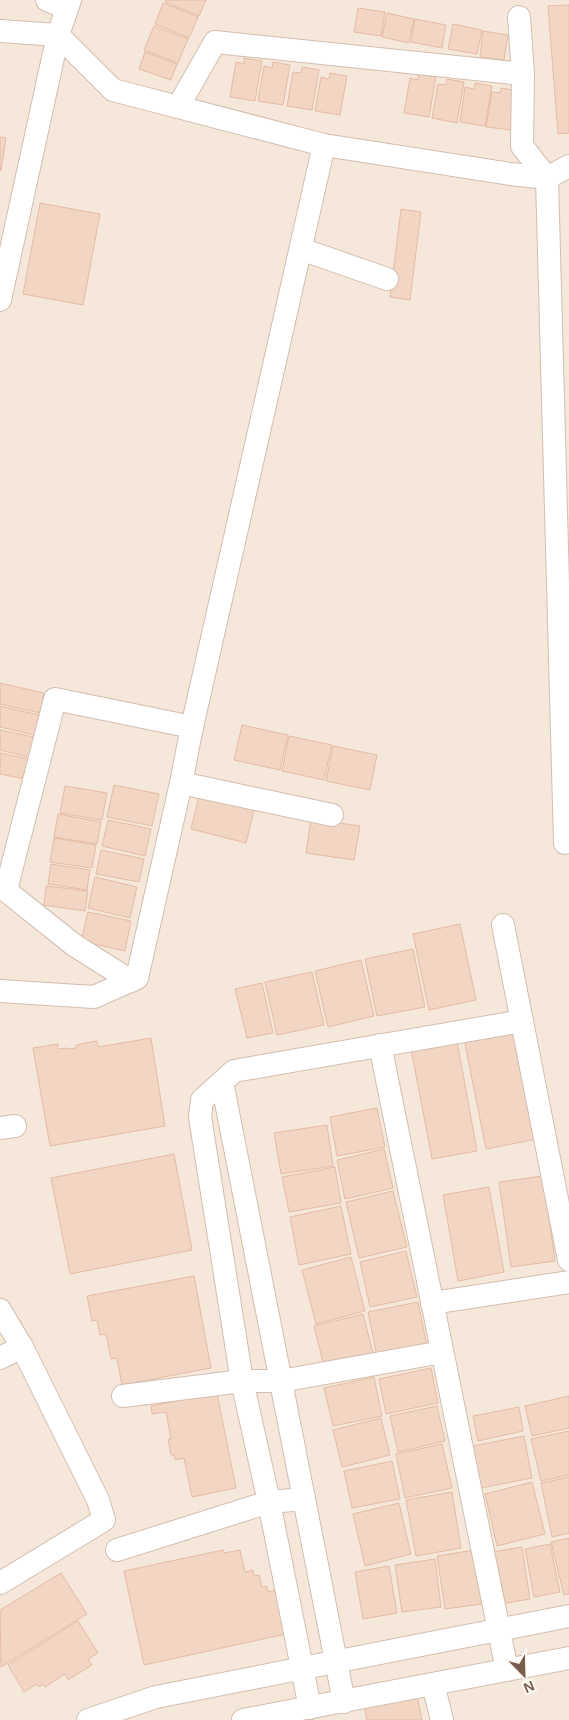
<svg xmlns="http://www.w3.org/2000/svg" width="569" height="1720" font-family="Helvetica,sans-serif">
<rect width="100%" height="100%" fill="#fdf6ec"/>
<rect fill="#f5e8da" x="0" y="0" width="569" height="1720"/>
<g fill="#f3d5c3" stroke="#e6bba3">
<path d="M166 0H206L199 16 165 2Z"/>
<path d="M163 3 198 17 189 38 155 24Z"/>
<path d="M569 5V133L558 134 548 6Z"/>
<path d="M358 8 385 12 381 36 354 32Z"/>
<path d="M387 13 414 19 409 43 382 37Z"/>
<path d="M415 19 446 25 442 48 411 42Z"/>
<path d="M453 24 482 30 477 54 448 49Z"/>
<path d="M154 26 188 39 178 63 144 50Z"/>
<path d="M483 31 508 35 504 60 480 57Z"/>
<path d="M145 52 177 64 171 80 139 69Z"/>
<path d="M244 58 262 61 255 101 230 97 236 62 244 64Z"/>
<path d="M273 62 290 65 283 105 258 101 264 66 272 68Z"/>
<path d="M302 67 319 70 312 110 287 106 293 72 301 73Z"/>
<path d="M330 73 347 76 340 115 315 111 321 77 329 79Z"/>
<path d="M419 74 436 77 429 117 404 113 410 78 418 80Z"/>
<path d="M447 79 464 82 457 123 432 118 438 84 446 85Z"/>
<path d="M475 83 492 86 485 126 460 122 465 87 474 89Z"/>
<path d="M501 88 518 91 512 130 486 127 492 92 500 93Z"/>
<path d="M0 137 6 138 1 171 0 170Z"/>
<path d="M40 203 100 214 83 305 23 294Z"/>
<path d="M401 209 421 212 410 300 390 297Z"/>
<path d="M0 683 44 693 40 713 0 704Z"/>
<path d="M0 706 39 715 35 735 0 727Z"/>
<path d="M242 725 288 735 280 770 234 760Z"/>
<path d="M0 730 34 737 29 757 0 750Z"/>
<path d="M289 736 332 745 324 780 282 771Z"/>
<path d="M333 746 377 755 370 790 326 781Z"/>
<path d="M0 753 29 759 25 779 0 774Z"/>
<path d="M114 785 159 794 152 826 107 817Z"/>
<path d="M65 786 107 793 102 820 60 813Z"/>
<path d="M200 792 255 806 246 843 191 829Z"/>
<path d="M58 814 101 822 97 844 54 837Z"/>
<path d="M311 819 360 826 354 860 306 853Z"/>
<path d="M108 820 151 829 145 856 102 846Z"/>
<path d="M54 838 96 845 92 868 50 862Z"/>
<path d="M101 850 144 859 139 882 96 874Z"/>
<path d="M51 864 90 870 87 890 48 884Z"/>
<path d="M95 877 137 887 130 918 88 908Z"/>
<path d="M46 886 88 891 85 911 44 905Z"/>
<path d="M88 912 131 921 125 951 81 941Z"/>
<path d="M460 924 476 1000 429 1010 413 934Z"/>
<path d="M413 949 425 1007 377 1016 365 959Z"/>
<path d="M361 960 374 1016 328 1027 315 971Z"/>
<path d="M312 972 324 1025 277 1035 265 982Z"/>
<path d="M262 983 273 1033 247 1038 235 989Z"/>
<path d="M515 1029 537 1139 486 1149 464 1039Z"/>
<path d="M151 1038 165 1126 50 1146 33 1048 58 1044V1049L67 1048V1049L76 1048V1045L97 1041 98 1047Z"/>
<path d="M457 1041 477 1151 432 1159 411 1049Z"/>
<path d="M377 1108 385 1147 337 1156 330 1117Z"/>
<path d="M327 1125 333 1166 281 1174 274 1133Z"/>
<path d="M384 1149 393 1188 345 1199 337 1160Z"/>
<path d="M174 1154 192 1250 70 1274 51 1178Z"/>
<path d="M335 1167 341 1203 289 1212 282 1177Z"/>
<path d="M543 1176 555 1261 511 1267 499 1182Z"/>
<path d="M489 1187 504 1272 458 1281 443 1195Z"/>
<path d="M393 1191 407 1247 359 1258 346 1202Z"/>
<path d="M341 1206 351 1254 299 1265 290 1217Z"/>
<path d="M406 1251 417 1297 370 1307 360 1262Z"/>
<path d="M351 1257 365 1311 316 1324 302 1270Z"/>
<path d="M194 1276 211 1368 122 1385 117 1358 111 1359 106 1334 100 1335 97 1320 92 1321 87 1296Z"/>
<path d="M418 1302 427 1346 377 1356 368 1312Z"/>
<path d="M363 1314 373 1353 324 1366 314 1326Z"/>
<path d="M431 1368 438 1403 386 1414 379 1379Z"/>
<path d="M374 1377 382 1416 333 1426 324 1388Z"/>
<path d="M217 1393 236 1488 192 1497 184 1458 175 1460 174 1455H171L168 1439H171L166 1412 152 1414 151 1406Z"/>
<path d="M569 1396V1428L532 1436 525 1406Z"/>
<path d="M437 1406 445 1441 398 1452 390 1416Z"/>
<path d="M519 1407 523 1431 478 1441 473 1416Z"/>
<path d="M381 1418 390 1455 342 1467 333 1430Z"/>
<path d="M569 1431V1475L541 1481 531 1439Z"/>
<path d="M524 1436 532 1478 481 1488 473 1446Z"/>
<path d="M442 1444 452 1488 405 1498 396 1454Z"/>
<path d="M392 1461 400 1499 352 1508 344 1471Z"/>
<path d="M569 1477V1533L552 1537 541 1483Z"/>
<path d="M532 1482 545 1534 497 1546 485 1494Z"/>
<path d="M452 1492 461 1548 416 1556 406 1500Z"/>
<path d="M399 1503 411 1554 365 1566 353 1514Z"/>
<path d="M569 1538V1594L564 1595 551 1542Z"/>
<path d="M550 1544 560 1592 534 1597 525 1549Z"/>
<path d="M522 1547 530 1599 500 1604 492 1552Z"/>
<path d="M223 1550 224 1553 240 1550 245 1572 253 1570 254 1576 259 1575 262 1587 267 1586 268 1592 277 1589 286 1634 144 1665 124 1571Z"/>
<path d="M474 1550 482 1604 445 1609 437 1556Z"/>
<path d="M435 1559 441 1607 402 1612 395 1565Z"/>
<path d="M389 1566 397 1613 363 1619 355 1572Z"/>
<path d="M61 1573 87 1614 1 1667 0 1610Z"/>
<path d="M78 1621 98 1653 88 1659 92 1665 68 1680 65 1674 45 1687 43 1684 39 1687 37 1684 24 1692 8 1665Z"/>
<path d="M416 1691 422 1720H367L363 1702Z"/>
</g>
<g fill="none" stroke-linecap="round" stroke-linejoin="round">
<defs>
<g id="street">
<path d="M47 0 67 8"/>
<path d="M519 17 523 74 522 146 547 178 565 843"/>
<path d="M0 31 58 35 113 90 324 145 510 174 547 178 569 166"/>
<path d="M178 107 215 42 523 74"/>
<path d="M301 249 387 279"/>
<path d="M0 300 58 35 70 0"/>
<path d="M181 783 332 815"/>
<path d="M0 886 74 945 131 981"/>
<path d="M6 890 55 699 192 727"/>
<path d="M503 925 569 1260"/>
<path d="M0 991 94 997 137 978 181 783 192 727 324 145"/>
<path d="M380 1045 507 1670"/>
<path d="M222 1082 344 1702"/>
<path d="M0 1128 15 1126"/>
<path d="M432 1303 569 1282"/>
<path d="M0 1310 22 1347 98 1500 104 1520 0 1583"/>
<path d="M0 1358 22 1347"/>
<path d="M123 1396 242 1381H281L442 1352"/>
<path d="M117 1550 269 1502 304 1499"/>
<path d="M433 1684 442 1720"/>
<path d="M310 1708 269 1502 242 1381 200 1117 202 1100 234 1071 522 1021"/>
<path d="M88 1720 156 1697 569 1616"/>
<path d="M243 1720 569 1658"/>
</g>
</defs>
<use href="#street" stroke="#d1beb0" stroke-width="24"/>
<use href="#street" stroke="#fff" stroke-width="22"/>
</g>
<g transform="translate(524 1675) rotate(157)" stroke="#fffaf3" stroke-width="4" paint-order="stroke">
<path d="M0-4L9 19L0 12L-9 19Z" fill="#7a5c4d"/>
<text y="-8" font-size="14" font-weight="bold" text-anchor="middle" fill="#7a5c4d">N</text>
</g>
</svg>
